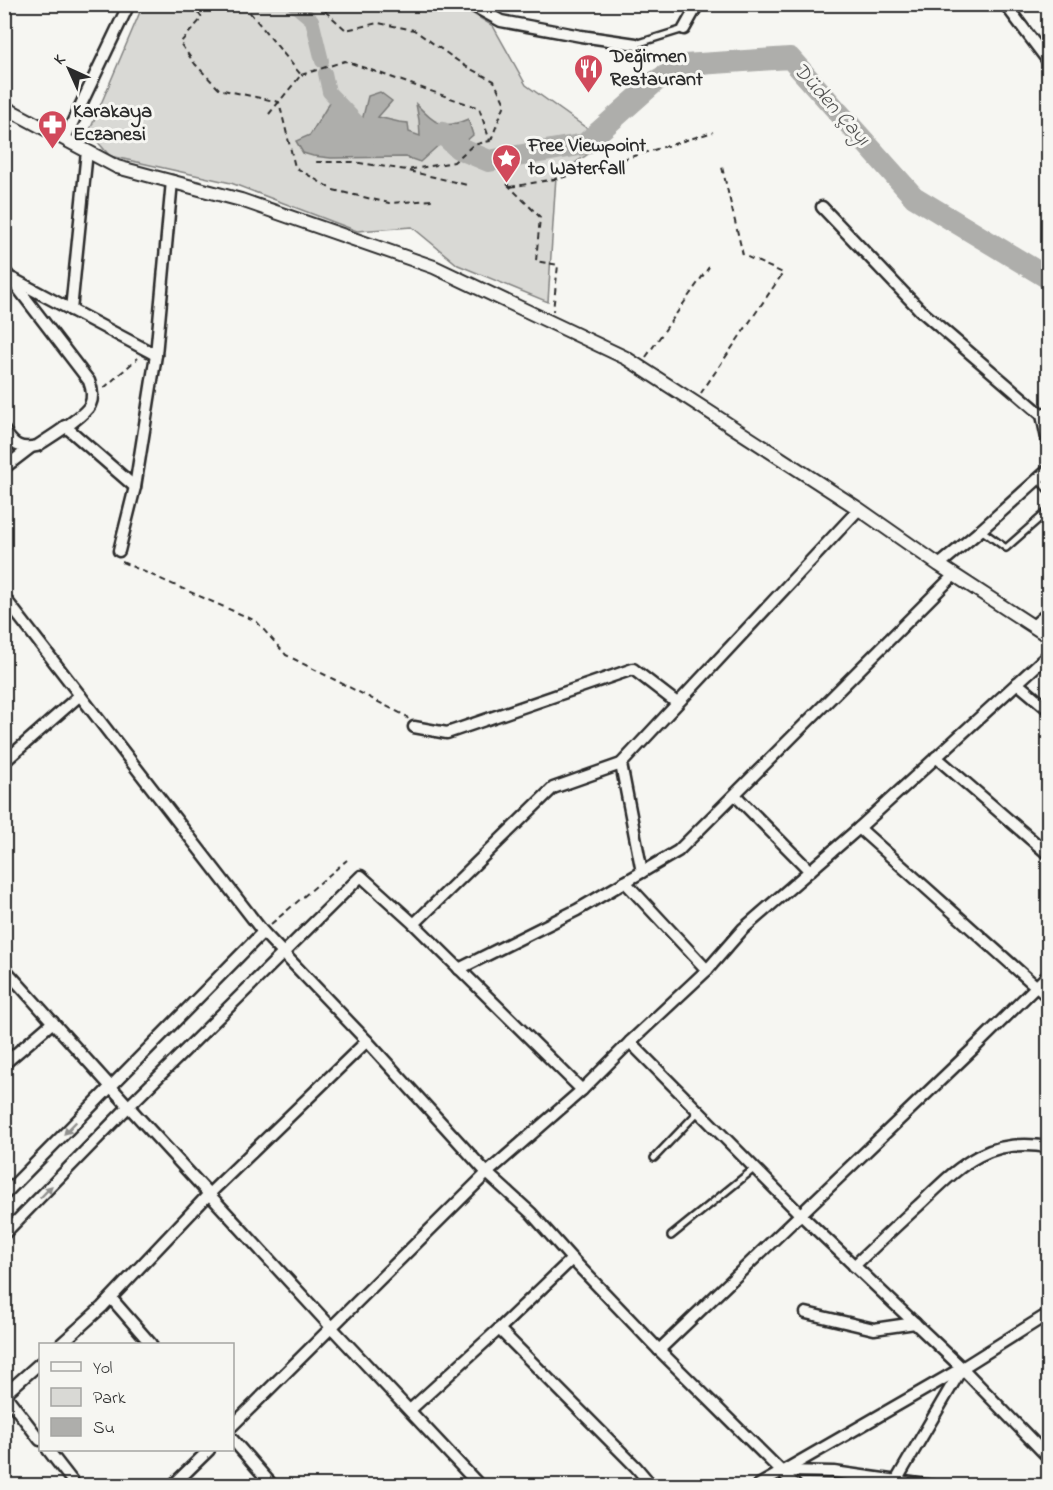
<svg xmlns="http://www.w3.org/2000/svg" width="1053" height="1490" font-family="'Indie Flower',sans-serif">
<rect width="100%" height="100%" fill="#f6f6f2"/>
<filter id="ink" filterUnits="userSpaceOnUse"><feTurbulence type="fractalNoise" baseFrequency=".0167" numOctaves="2"/><feDisplacementMap in="SourceGraphic" scale="12" xChannelSelector="R" yChannelSelector="G"/><feConvolveMatrix kernelMatrix="1 2 1 2 8 2 1 2 1" color-interpolation-filters="sRGB"/></filter>
<g filter="url(#ink)">
<path fill="#d9d9d5" stroke="#828280" stroke-width="1.5" d="M457 4 493 26 526 85 606 142 556 176 548 302 458 265 412 227 357 231 231 183 110 156 89 132 143 5Z"/>
<path fill="#aeaeab" stroke="#7a7a78" stroke-width="1.5" d="M380 92 392 101 378 117 399 122 408 123 409 132 420 136 419 120 416 104C435 123 441 131 468 119L473 135 458 148 441 143 420 162 406 157 331 158 313 156 303 153 296 141 310 135 333 97 337 99C343 112 346 121 361 125L368 96Z"/>
<g fill="none" stroke-linecap="round" stroke-linejoin="round">
<g stroke="#aeaeab" stroke-width="14">
<path d="M293 4 312 20 322 61"/>
<path d="M325 73 329 92 372 137"/>
</g>
<path stroke="#aeaeab" stroke-width="22" d="M436 136 442 133 458 148 489 161 585 144 656 81 684 65 790 58 914 197 1048 278"/>
<defs>
<g id="service">
<path d="M636 44 684 29"/>
<path d="M1038 479 1048 490"/>
<path d="M981 530 1006 548 1048 511"/>
<path d="M654 1158 698 1112"/>
<path d="M671 1236 755 1168"/>
</g>
<g id="minor">
<path d="M470 4 501 21 581 36 636 44"/>
<path d="M1005 4 1048 61"/>
<path d="M684 29 698 4"/>
<path d="M65 138 129 4"/>
<path d="M822 207 920 310 1042 415"/>
<path d="M4 270 89 381C92 389 94 397 90 405 84 417 50 437 37 446 20 450 13 445 4 430"/>
<path d="M13 279 156 355"/>
<path d="M71 310 87 151"/>
<path d="M1048 412 1042 415 1048 443"/>
<path d="M65 426 135 487"/>
<path d="M4 468 30 448"/>
<path d="M119 551 135 487 156 355 172 181"/>
<path d="M939 565 981 530 1048 470"/>
<path d="M4 597 263 932 367 1041 487 1173 531 1213 572 1259 659 1350 781 1471 834 1472 933 1486"/>
<path d="M1033 626 1048 613"/>
<path d="M1017 683 1048 709"/>
<path d="M414 727 447 733 633 669 677 703"/>
<path d="M936 757 1048 854"/>
<path d="M4 762 80 695"/>
<path d="M621 764 642 872"/>
<path d="M735 795 810 871"/>
<path d="M859 828 1048 997"/>
<path d="M625 882 707 970 743 929 859 828 1048 655"/>
<path d="M414 924 553 788 621 764 859 509"/>
<path d="M4 968 139 1118 332 1328 480 1486"/>
<path d="M459 969 577 910 678 851 954 575"/>
<path d="M630 1042 800 1214 962 1368 1048 1457"/>
<path d="M4 1064 53 1022"/>
<path d="M4 1195 263 932"/>
<path d="M4 1234 129 1106 361 876 414 924 582 1090"/>
<path d="M854 1266C876 1245 897 1225 919 1205 960 1166 986 1137 1048 1147"/>
<path d="M111 1298 151 1344"/>
<path d="M806 1313 874 1329 915 1323"/>
<path d="M499 1329 636 1467 652 1486"/>
<path d="M61 1344 102 1307 209 1194 367 1041"/>
<path d="M659 1350 974 1048 1048 975"/>
<path d="M4 1393 40 1440"/>
<path d="M4 1395 40 1363"/>
<path d="M410 1410 499 1329 572 1259"/>
<path d="M232 1426 487 1173 582 1090 630 1042 707 970"/>
<path d="M232 1439 273 1486"/>
<path d="M48 1450 76 1486"/>
<path d="M781 1471 796 1486"/>
<path d="M896 1481 962 1368"/>
<path d="M172 1486 209 1450"/>
<path d="M757 1486 962 1368 1048 1314"/>
</g>
<path id="tertiary" d="M4 107 117 167 241 200 434 267 626 358 859 509 939 565 1048 636"/>
</defs>
<use href="#service" stroke="#2b2b2b" stroke-width="10"/>
<use href="#minor" stroke="#2b2b2b" stroke-width="15"/>
<use href="#tertiary" stroke="#2b2b2b" stroke-width="16"/>
<g stroke="#2b2b2b" stroke-width="2" stroke-dasharray="6 4.5" stroke-linecap="butt">
<path d="M192 4 202 18 180 43 195 64 219 89 279 102 295 167 333 190 389 203 433 200"/>
<path d="M243 4 301 75 269 114"/>
<path d="M317 4 346 30 378 23 414 30 465 66 494 81 505 104 491 140"/>
<path d="M301 75 345 61 479 108 490 141 473 145 454 162 407 170 353 162H314"/>
<path d="M409 171 467 185"/>
<path d="M507 184 540 217 536 261 558 265 553 311"/>
<path d="M510 187 561 178 713 132"/>
<path d="M646 357 709 267"/>
<path d="M104 388 138 358"/>
<path d="M701 393 783 273 743 255 722 167"/>
<path d="M122 562 256 621 286 655 406 716 408 719"/>
<path d="M271 924 347 860"/>
</g>
<use href="#service" stroke="#f6f6f2" stroke-width="5"/>
<use href="#minor" stroke="#f6f6f2" stroke-width="10"/>
<use href="#tertiary" stroke="#f6f6f2" stroke-width="12"/>
</g>
<defs><path id="oneway-solid" d="M-6-.8H1V-3.2L6.5 0L1 3.2V.8H-6Z" transform="scale(1.5)"/></defs>
<g fill="#90908e">
<use href="#oneway-solid" transform="translate(70 1128) rotate(134)"/>
<use href="#oneway-solid" transform="translate(46 1192) rotate(-46)"/>
</g>
</g>
<defs>
<symbol id="restaurant-pin" viewBox="-11 -11 22 30"><path d="M0 17L-7.5 6A9.5 9.5 0 1 1 7.5 6Z" fill="#d1495b" stroke="#f6f6f2"/><path d="M-5-6h1v4h1v-4h1v4h1v-4h1v5L-1.5 .5V6h-2V.5L-5-1ZM5-6V6H3V1.5H1.5Q1.5-4 5-6Z" fill="#fff"/></symbol>
<symbol id="pharmacy-pin" viewBox="-11 -11 22 30"><path d="M0 17L-7.5 6A9.5 9.5 0 1 1 7.5 6Z" fill="#d1495b" stroke="#f6f6f2"/><path d="M-2-6h4v4h4v4h-4v4h-4v-4h-4v-4h4Z" fill="#fff"/></symbol>
<symbol id="sight-pin" viewBox="-11 -11 22 30"><path d="M0 17L-7.5 6A9.5 9.5 0 1 1 7.5 6Z" fill="#d1495b" stroke="#f6f6f2"/><path d="M0-6L1.8-2.2L6-1.7L2.9 1.2L3.7 5.4L0 3.3L-3.7 5.4L-2.9 1.2L-6-1.7L-1.8-2.2Z" fill="#fff"/></symbol>
</defs>
<g fill-rule="evenodd">
<use href="#restaurant-pin" x="572" y="52" width="33" height="45"/>
<use href="#pharmacy-pin" x="36" y="108" width="33" height="45"/>
<use href="#sight-pin" x="490" y="142" width="33" height="45"/>
</g>
<g text-anchor="middle" dominant-baseline="central" stroke-width="6" stroke-linejoin="round" paint-order="stroke">
<g font-size="20" font-weight="bold" fill="#2b2b2b" stroke="#f6f6f2" text-anchor="start">
<text x="610" y="57">Değirmen<tspan x="610" dy="23">Restaurant</tspan></text>
<text x="73" y="112">Karakaya<tspan x="73" dy="23">Eczanesi</tspan></text>
<text x="528" y="146">Free Viewpoint<tspan x="528" dy="23">to Waterfall</tspan></text>
</g>
<g font-size="21" font-style="italic" fill="#525251" stroke="#f6f6f2">
<text transform="translate(831 105) rotate(48)">Düden Çayı</text>
</g>
</g>
<rect width="1053" height="1490" fill="none" stroke="#f6f6f2" stroke-width="24"/>
<rect x="12" y="12" width="1029" height="1466" fill="none" stroke="#2b2b2b" stroke-width="2" filter="url(#ink)"/>
<rect x="39" y="1343" width="195" height="108" fill="#f6f6f2" stroke="#a5a5a2" stroke-width="1.5"/>
<rect x="51" y="1362" width="30" height="9" fill="#f6f6f2" stroke="#a5a5a2" stroke-width="1.5"/>
<text x="93" y="1373" font-size="18" fill="#2b2b2b">Yol</text>
<rect x="51" y="1388" width="30" height="18" fill="#d9d9d5" stroke="#a5a5a2" stroke-width="1.5"/>
<text x="93" y="1403" font-size="18" fill="#2b2b2b">Park</text>
<rect x="51" y="1418" width="30" height="18" fill="#aeaeab" stroke="#a5a5a2" stroke-width="1.5"/>
<text x="93" y="1433" font-size="18" fill="#2b2b2b">Su</text>
<g transform="translate(69 69) rotate(315)" stroke="#f6f6f2" stroke-width="4.5" paint-order="stroke">
<path d="M0-4.5L10 22L0 15L-10 22Z" fill="#2b2b2b"/>
<text y="-9" font-size="16" font-weight="bold" text-anchor="middle" fill="#2b2b2b">K</text>
</g>
</svg>
